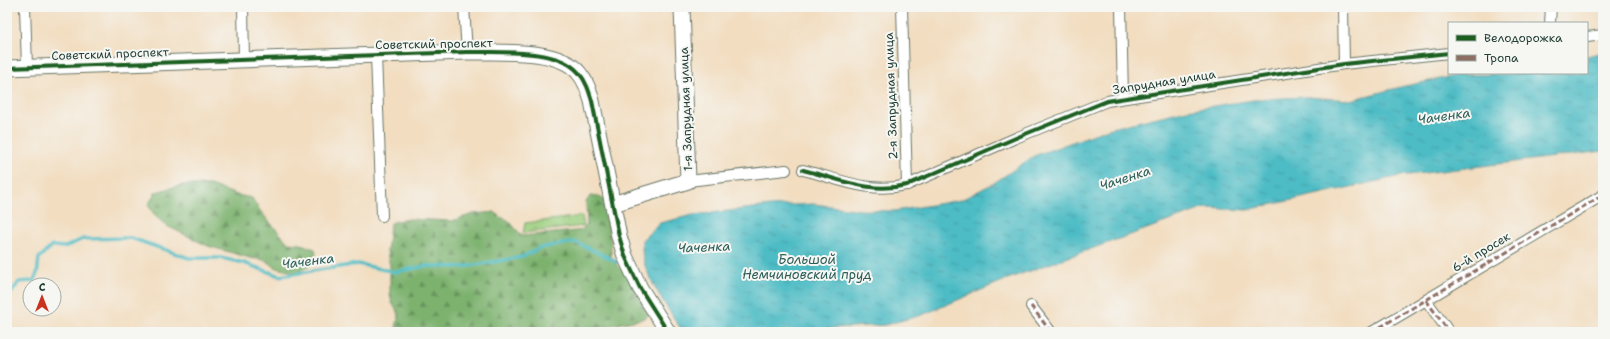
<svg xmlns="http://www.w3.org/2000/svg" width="1610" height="339" font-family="'Shantell Sans',sans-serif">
<defs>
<pattern id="forest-firs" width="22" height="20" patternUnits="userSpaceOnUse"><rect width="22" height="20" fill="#7db26e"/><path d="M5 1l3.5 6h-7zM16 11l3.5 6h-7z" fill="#66925b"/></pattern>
<pattern id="park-crowns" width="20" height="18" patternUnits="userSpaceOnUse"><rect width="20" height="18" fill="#9ccf7f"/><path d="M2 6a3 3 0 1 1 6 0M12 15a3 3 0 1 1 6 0" fill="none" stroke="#7fa969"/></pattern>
<pattern id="water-ripples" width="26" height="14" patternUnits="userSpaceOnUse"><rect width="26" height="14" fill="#4ebcc5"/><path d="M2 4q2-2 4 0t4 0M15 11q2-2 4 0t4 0" fill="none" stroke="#409aa1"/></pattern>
</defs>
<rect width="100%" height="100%" fill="#f6f6f2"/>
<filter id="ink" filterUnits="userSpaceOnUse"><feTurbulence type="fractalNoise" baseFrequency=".025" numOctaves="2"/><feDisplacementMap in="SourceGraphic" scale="8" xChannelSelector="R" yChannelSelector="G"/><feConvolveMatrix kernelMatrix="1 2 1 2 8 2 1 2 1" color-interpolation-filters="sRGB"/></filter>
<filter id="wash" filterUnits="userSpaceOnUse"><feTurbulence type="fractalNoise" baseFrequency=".012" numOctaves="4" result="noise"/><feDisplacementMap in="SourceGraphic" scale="16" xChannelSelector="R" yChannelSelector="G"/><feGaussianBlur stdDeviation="0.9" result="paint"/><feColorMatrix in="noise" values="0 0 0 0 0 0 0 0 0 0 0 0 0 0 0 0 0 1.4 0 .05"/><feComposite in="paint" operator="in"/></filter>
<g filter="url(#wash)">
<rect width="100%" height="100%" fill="#f2ddc0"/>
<g fill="url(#forest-firs)" stroke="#4e7851">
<path d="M182 185H210L237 195 252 198C261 215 276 228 288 243L301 244 315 249 316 254 309 266 295 273 277 268 264 260 250 258 208 246 167 226 156 217 148 205 156 192Z"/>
<path d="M590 196H597L603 199 611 241V256L615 263 627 275 648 315 642 319 579 332H395L399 314 392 303 390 295V266L387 252 390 224 396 221 410 219 452 221 473 214 495 212 500 217 508 220 522 236 575 231 582 230 587 224 586 202Z"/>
</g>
<path fill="url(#park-crowns)" stroke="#5e865a" d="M582 216 584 226 523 233 525 223Z"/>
<path fill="url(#water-ripples)" stroke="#367c7c" d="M1603 52V151L1400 176 1247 210 1205 208 1010 278 922 315 885 325 768 332H683C670 312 648 281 643 258 642 253 642 246 642 240L660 223 693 215 771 206 814 204 861 210 895 211 961 200 994 183 1034 156 1108 129 1187 110 1260 99 1307 97 1350 100 1405 86 1460 75 1587 73V56Z"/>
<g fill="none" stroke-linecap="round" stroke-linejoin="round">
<path stroke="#4ebcc5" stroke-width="3.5" d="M7 299 19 282 33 281 37 274 39 258 52 246 65 247 83 239 131 238 189 258H221L244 263 280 276 358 264 395 272 426 266 463 267 522 257 540 248 575 242 599 253 617 262"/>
</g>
</g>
<g filter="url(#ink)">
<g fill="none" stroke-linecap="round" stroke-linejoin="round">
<defs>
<g id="street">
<path d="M25 7 27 67"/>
<path d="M243 7 244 59"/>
<path d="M464 7 467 52"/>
<path d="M902 7 907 185"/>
<path d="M1121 7 1123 97"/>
<path d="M1343 7 1344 64"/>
<path d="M1550 23 1551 7"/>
<path d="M1587 37 1603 35"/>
<path d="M376 55 382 216"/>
<path d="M803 170C840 179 868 194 907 185L1018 137 1107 101 1344 64 1449 53"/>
<path d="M688 181 786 170"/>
<path d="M1426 300 1449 332"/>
<path d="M1031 306 1051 332"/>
<path d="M1372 332 1603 195"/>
</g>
<g id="secondary">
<path d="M7 68 467 52C497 53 558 47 579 73 586 81 589 91 592 101L619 236 625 256 640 288 668 332"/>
<path d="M613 204 688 181 682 7"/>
</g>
</defs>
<use href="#street" stroke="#697565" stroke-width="12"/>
<use href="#secondary" stroke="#697565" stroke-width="17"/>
<use href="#street" stroke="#fff" stroke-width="10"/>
<use href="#secondary" stroke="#fff" stroke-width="15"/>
<g stroke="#8d6e63" stroke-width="3" stroke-dasharray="6 3" stroke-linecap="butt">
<path d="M1426 300 1449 332"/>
<path d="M1031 306 1051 332"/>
<path d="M1372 332 1603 195"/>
</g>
<defs>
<g id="cycleway">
<path d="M7 68 467 52C497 53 558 47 579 73 586 81 589 91 592 101L619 236 625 256 640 288 668 332"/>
<path d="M803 170C840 179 868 194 907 185L1018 137 1107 101 1344 64 1449 53"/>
</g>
</defs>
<use href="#cycleway" stroke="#f6f6f2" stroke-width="6"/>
<use href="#cycleway" stroke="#1b5e20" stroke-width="4"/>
</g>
</g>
<g text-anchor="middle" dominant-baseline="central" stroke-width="4" stroke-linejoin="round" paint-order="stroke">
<g font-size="12" fill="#1f3d34" stroke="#f6f6f2">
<text transform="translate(434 44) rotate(-1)">Советский проспект</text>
<text transform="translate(110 54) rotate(-2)">Советский проспект</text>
<text transform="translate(1164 82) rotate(-9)">Запрудная улица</text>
<text transform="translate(891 96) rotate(-92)">2-я Запрудная улица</text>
<text transform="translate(686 109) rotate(-92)">1-я Запрудная улица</text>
<text transform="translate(1481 252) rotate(-31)">6-й просек</text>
</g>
<g font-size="13" font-style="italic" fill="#2b5d58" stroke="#f6f6f2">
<text transform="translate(1444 116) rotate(-8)">Чаченка</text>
<text transform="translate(1125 178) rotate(-18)">Чаченка</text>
<text transform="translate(704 247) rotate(-2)">Чаченка</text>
<text x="807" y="259">Большой<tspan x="807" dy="15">Немчиновский пруд</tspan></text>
<text transform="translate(308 261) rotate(-7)">Чаченка</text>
</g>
</g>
<rect width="1610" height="339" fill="none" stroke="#f6f6f2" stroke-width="24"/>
<rect x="1448" y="22" width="140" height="52" fill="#f6f6f2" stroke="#a0aca6"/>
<rect x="1456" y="35" width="20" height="6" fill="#1b5e20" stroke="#a0aca6"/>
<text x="1484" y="42" font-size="12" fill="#1f3d34">Велодорожка</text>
<rect x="1456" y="55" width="20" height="6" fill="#8d6e63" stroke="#a0aca6"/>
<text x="1484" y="62" font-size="12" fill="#1f3d34">Тропа</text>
<g transform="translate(42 297)"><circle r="19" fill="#f6f6f2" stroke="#a0aca6"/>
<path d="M0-3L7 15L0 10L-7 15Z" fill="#c8321e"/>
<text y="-6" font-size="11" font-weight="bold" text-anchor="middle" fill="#1f3d34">С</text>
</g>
</svg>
